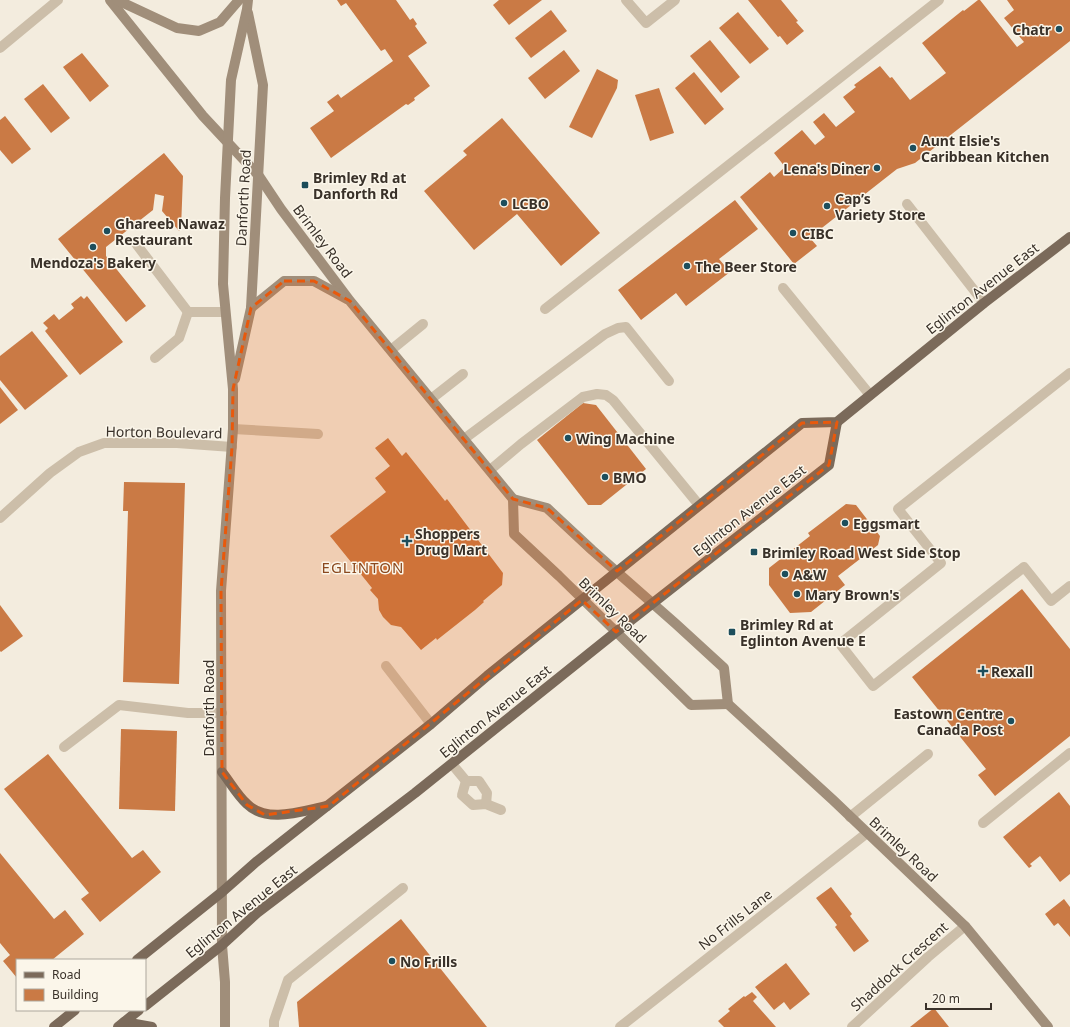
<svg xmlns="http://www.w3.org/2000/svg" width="1070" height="1027" font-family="'Noto Sans',sans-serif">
<rect width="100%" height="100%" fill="#f3ecde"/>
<g fill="#ca7a45">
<path d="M337 0H396L410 20 413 18 417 24 415 26 427 43 408 56 430 86 414 98 415 100 408 105 406 104 331 158 310 128 334 111 327 102 338 94 341 98 393 61 385 49 381 51 346 3 341 6Z"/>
<path d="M499 0H542L509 25 493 5Z"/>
<path d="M748 0H781L798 21 796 22 804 31 787 45 780 36 778 37Z"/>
<path d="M978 0H980L1017 47 1024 42 1004 18 1014 10 1007 0H1070V41L915 163 897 169 818 231 810 238 817 246 794 264 740 197 770 172 774 177 785 167 774 153 802 130 815 145 825 137 813 122 824 113 836 127 855 112 843 97 856 87 854 85 880 66 890 78 892 77 910 100 946 73 922 43 963 10 964 11Z"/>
<path d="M551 10 567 31 531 58 515 38Z"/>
<path d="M738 12 769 49 750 64 719 28Z"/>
<path d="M710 40 740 77 721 93 690 56Z"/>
<path d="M564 50 580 71 545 99 528 78Z"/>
<path d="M82 53 109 86 90 102 63 67Z"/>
<path d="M597 69 618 80 617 88 592 138 569 127Z"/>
<path d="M694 72 724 109 705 125 675 88Z"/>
<path d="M43 84 70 118 51 133 24 99Z"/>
<path d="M659 88 674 133 650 141 635 95Z"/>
<path d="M5 116 31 149 12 164 0 150V120Z"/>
<path d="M502 118 600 233 561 266 517 214 474 250 424 191 467 155 463 151Z"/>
<path d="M164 153 183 176 181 229 179 231 162 211 164 196 155 194 153 210 106 247V256L146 306 126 322 58 239Z"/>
<path d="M735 200 758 229 719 259 730 272 686 306 676 293 641 320 618 290Z"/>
<path d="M81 296 84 299 87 296 123 342 80 375 45 331 48 328 43 323 54 314 59 320 74 308 71 304Z"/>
<path d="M32 331 68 376 25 410 0 380V356Z"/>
<path d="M0 387 18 410 0 424Z"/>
<path d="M583 403 596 405 646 469 601 505H588L537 440Z"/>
<path d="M388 438 402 456 406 452 445 501 447 499 503 573 502 585 483 601 484 602 475 610 437 640 436 638 421 650 401 627 391 625 383 617 379 610 378 599 370 590 372 588 330 536 386 492 375 478 390 466 375 448Z"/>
<path d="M124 482 185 483 179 684 123 682 128 511H123Z"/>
<path d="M846 504 856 505 880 536 878 545 838 576 845 585 811 612 790 613 769 585V568L810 536 808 533Z"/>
<path d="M1022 589 1070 649V736L995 796 978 775 986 769 912 677Z"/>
<path d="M0 605 23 636 1 652 0 651Z"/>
<path d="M121 729 177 731 175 811 119 809Z"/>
<path d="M48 754 132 858 143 850 161 872 100 922 81 899 89 893 4 789Z"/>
<path d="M1059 792 1070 806V874L1060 882 1040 856 1030 864 1032 866 1029 868 1003 837Z"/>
<path d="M0 853 54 919 65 910 84 934 52 960H17V978L3 961 10 955 0 943Z"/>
<path d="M831 887 852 914 850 916 869 941 854 952 835 927 837 925 816 898Z"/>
<path d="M1064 899 1070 907V937L1058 923 1054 926 1045 914Z"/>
<path d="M401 919 487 1027H299L297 1002Z"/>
<path d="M786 963 810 994 790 1010 784 1002 774 1010 755 987Z"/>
<path d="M752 992 757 997 753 1001 776 1027H724L718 1021 730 1011 728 1009 744 996 745 997Z"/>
<path d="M934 1008 949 1027H910Z"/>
</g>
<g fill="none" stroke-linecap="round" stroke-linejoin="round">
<g stroke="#ccbea9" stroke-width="10">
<path d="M907 204 984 303"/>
<path d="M137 245 188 312H225"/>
<path d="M783 288 870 395"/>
<path d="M545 309 939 0"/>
<path d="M391 350 423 324"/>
<path d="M155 358 179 338 188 312"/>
<path d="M1070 373 898 509 941 563 840 644 873 686 1024 567 1051 601 1070 586"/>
<path d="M431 399 463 374"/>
<path d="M233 429 318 434"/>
<path d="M464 439 605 334 618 328 626 327 669 381"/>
<path d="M490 470 521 444 583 397 597 394 606 395 613 400 699 505"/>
<path d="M386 666 431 724"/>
<path d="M64 747 119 705 188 713H222"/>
<path d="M452 764 466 781"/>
<path d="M466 781 462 795 473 805 486 804 501 810"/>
<path d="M466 781H479L487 793 486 804"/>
<path d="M850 817 928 754"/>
<path d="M983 823 1070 753"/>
<path d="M274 1027V1021L288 980 403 888"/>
<path d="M620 1027 867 833"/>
</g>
<g stroke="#ccbea9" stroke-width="10">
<path d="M626 0 646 23 675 0"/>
<path d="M0 48 58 0"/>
<path d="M0 518 50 473 79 452 104 443H177L232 447"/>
<path d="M852 1027 928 957 965 926"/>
</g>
<g stroke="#a08e7a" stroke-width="10">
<path d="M110 0 203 116 259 176 281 209 350 301 513 499 547 508 592 550 676 624 724 668 728 704 833 800 965 926 1048 1027"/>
<path d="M117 0 177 28 199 31 220 22 239 0"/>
<path d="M251 308 284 281H314L347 299"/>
<path d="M235 379 251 308 263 85 248 13"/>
<path d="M513 499 514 534 559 576 691 705 728 704"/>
<path d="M225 1027V982L222 945 221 591 233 429V389L223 284 225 198 231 80 247 9 248 0"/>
</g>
<g stroke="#7b6a5a" stroke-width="10">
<path d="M222 772C230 782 237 795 247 804 267 824 302 811 327 806"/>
<path d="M137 960 222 892 256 862 431 724 487 676 802 423 837 422 984 303 1070 237"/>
<path d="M145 1006 222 945 257 913 415 793 616 632 829 465 837 422"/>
<path d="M124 1022 152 1027"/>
<path d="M54 1027 75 1010"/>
<path d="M118 1027 139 1010"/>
</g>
</g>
<path fill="#e8590c" fill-opacity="0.2" stroke="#e8590c" stroke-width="3" stroke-dasharray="8 5" stroke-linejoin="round" d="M284 281H314L350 301 513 499 547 508 617 571 802 423 837 422 829 465 616 632 582 600 329 806 265 815 247 805 222 772 221 591 232 447 233 389 251 308Z"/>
<g fill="#1d4e5c" stroke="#fbf6ea" stroke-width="1.5">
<circle cx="1059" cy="29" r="4"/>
<circle cx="913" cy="148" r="4"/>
<circle cx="877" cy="168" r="4"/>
<rect x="301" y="181" width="8" height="8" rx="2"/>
<circle cx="504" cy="203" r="4"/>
<circle cx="827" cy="206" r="4"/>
<circle cx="107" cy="231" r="4"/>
<circle cx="793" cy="233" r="4"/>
<circle cx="93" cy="247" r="4"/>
<circle cx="687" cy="266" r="4"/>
<circle cx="568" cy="438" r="4"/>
<circle cx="605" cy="477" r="4"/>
<circle cx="845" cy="523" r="4"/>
<path d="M405 535h4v4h4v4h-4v4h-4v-4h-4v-4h4z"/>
<rect x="750" y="548" width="8" height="8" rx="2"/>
<circle cx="785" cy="574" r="4"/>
<circle cx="797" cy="594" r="4"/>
<rect x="728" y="628" width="8" height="8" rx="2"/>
<path d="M981 665h4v4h4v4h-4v4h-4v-4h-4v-4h4z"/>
<circle cx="1011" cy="721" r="4"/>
<circle cx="392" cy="961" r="4"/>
</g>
<g text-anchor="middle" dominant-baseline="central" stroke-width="3" stroke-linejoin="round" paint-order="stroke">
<g font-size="14" font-weight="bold" fill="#393129" stroke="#fbf6ea" text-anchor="start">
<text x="1051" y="29" text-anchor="end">Chatr</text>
<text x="921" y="140">Aunt Elsie's<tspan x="921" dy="16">Caribbean Kitchen</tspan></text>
<text x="869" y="168" text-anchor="end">Lena's Diner</text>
<text x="313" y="177">Brimley Rd at<tspan x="313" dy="16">Danforth Rd</tspan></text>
<text x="835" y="198">Cap’s<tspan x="835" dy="16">Variety Store</tspan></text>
<text x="512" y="203">LCBO</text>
<text x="115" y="223">Ghareeb Nawaz<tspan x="115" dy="16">Restaurant</tspan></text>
<text x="801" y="233">CIBC</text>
<text x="93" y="262" text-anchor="middle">Mendoza's Bakery</text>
<text x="695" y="266">The Beer Store</text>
<text x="576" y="438">Wing Machine</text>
<text x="613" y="477">BMO</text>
<text x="853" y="523">Eggsmart</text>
<text x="415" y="533">Shoppers<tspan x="415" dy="16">Drug Mart</tspan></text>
<text x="762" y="552">Brimley Road West Side Stop</text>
<text x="793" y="574">A&amp;W</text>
<text x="805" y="594">Mary Brown's</text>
<text x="740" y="624">Brimley Rd at<tspan x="740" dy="16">Eglinton Avenue E</tspan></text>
<text x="991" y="671">Rexall</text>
<text x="1003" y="713" text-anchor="end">Eastown Centre<tspan x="1003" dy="16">Canada Post</tspan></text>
<text x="400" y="961">No Frills</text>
</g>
<g font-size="14" fill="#393129" stroke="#fbf6ea">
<text transform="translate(243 198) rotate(-87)">Danforth Road</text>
<text transform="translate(323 241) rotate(53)">Brimley Road</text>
<text transform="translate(982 288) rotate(-38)">Eglinton Avenue East</text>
<text transform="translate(164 432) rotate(1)">Horton Boulevard</text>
<text transform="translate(749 510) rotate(-38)">Eglinton Avenue East</text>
<text transform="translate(613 610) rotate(44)">Brimley Road</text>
<text transform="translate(208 708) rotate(-90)">Danforth Road</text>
<text transform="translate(495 711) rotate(-39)">Eglinton Avenue East</text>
<text transform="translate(904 849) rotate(43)">Brimley Road</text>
<text transform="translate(241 911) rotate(-39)">Eglinton Avenue East</text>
<text transform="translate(735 919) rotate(-38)">No Frills Lane</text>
<text transform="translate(899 966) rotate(-42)">Shaddock Crescent</text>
</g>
<g font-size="15" letter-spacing="1" fill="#8b491f" stroke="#fbf6ea">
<text x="363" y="567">EGLINTON</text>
</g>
</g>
<rect x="16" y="959" width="130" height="52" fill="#fbf6ea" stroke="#ada79d"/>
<rect x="24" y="972" width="20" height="6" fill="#7b6a5a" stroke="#ada79d"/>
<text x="52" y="979" font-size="12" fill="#393129">Road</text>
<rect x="24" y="989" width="20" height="12" fill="#ca7a45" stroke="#ada79d"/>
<text x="52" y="999" font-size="12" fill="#393129">Building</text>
<path d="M926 1003v6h65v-6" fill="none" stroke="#393129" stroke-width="2"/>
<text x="932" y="1003" font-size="12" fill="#393129" stroke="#fbf6ea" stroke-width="3" paint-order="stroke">20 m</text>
</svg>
